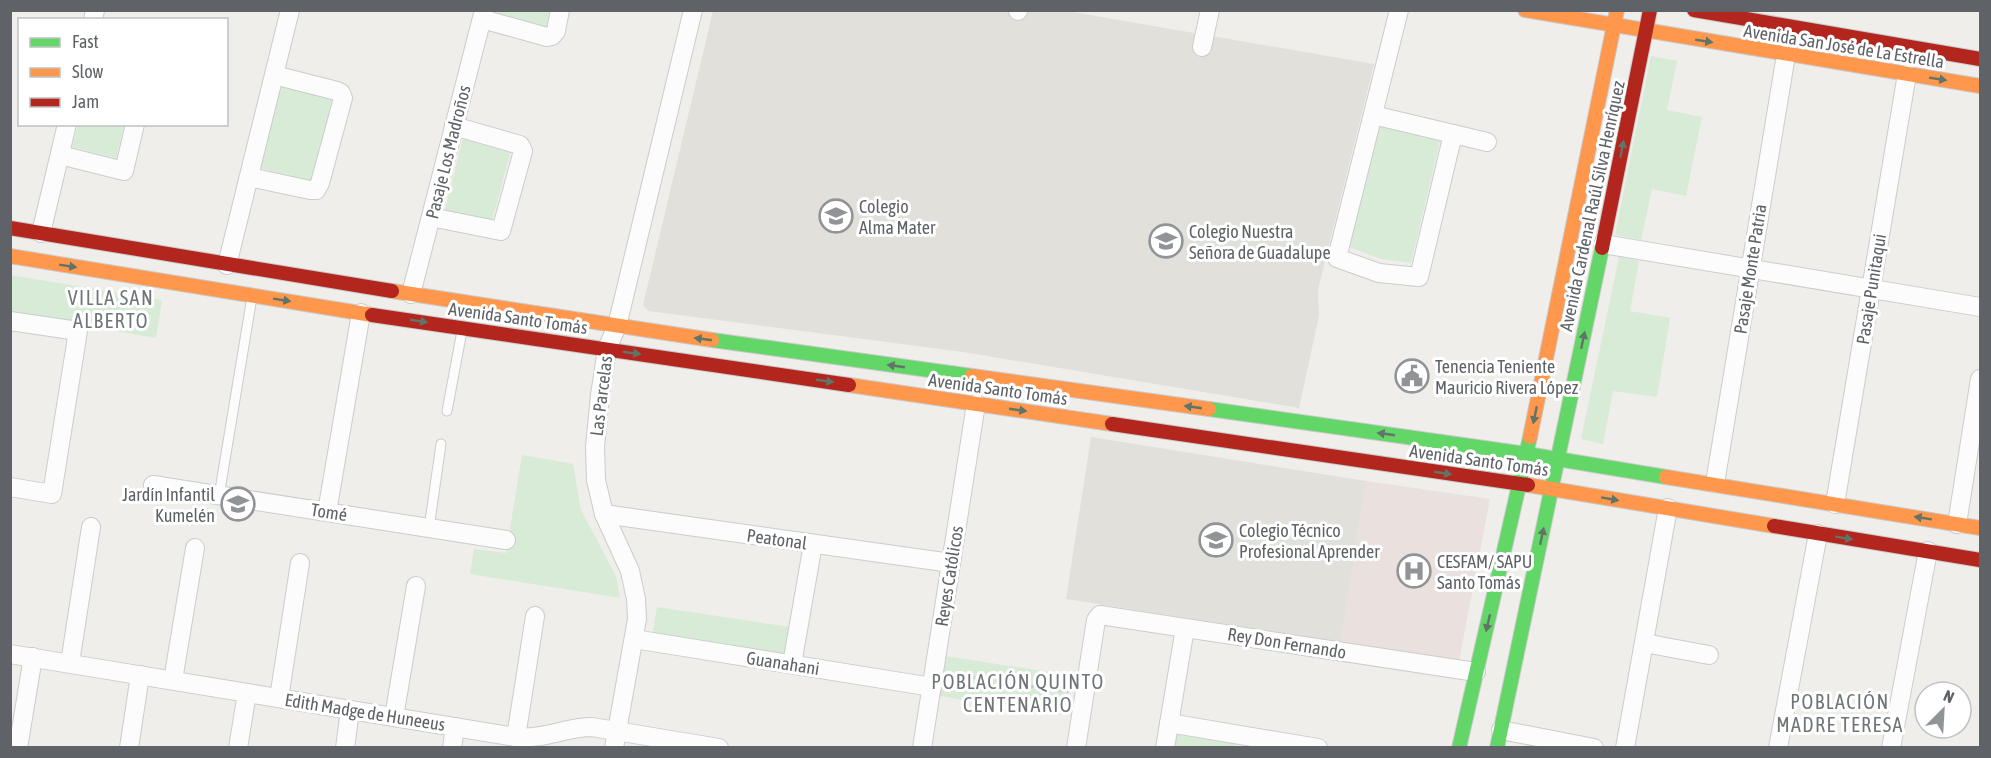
<svg xmlns="http://www.w3.org/2000/svg" width="1991" height="758" font-family="'Asap Condensed',sans-serif">
<rect width="100%" height="100%" fill="#efeeea"/>
<g fill="#e2e0da">
<path d="M713 11H1067L1374 64 1318 290 1319 316 1299 408 963 352 648 311 643 305Z"/>
<path d="M1091 437 1366 481 1341 642 1066 599Z"/>
</g>
<path fill="#eae0de" d="M1366 481 1490 499 1459 661 1341 642Z"/>
<g fill="#d8ebd6">
<path d="M498 11H552L547 28 496 15Z"/>
<path d="M1651 56 1677 61 1667 110 1702 117 1686 196 1652 189 1641 240 1615 235Z"/>
<path d="M276 83 336 99 315 182 255 167Z"/>
<path d="M78 125H124L116 158 72 147Z"/>
<path d="M1378 126 1440 141 1411 263 1381 259 1349 247Z"/>
<path d="M463 138 511 150 491 225 444 213Z"/>
<path d="M1619 257 1639 261 1630 311 1670 318 1657 397 1613 391 1603 444 1581 439Z"/>
<path d="M10 275 162 300 156 338 11 313Z"/>
<path d="M522 455 573 464 581 510 616 576 620 598 470 574 474 549 506 553Z"/>
<path d="M657 607 790 627 785 658 652 637Z"/>
<path d="M945 656 1069 675 1063 715 939 696Z"/>
<path d="M1177 731 1237 740 1235 747 1175 748Z"/>
</g>
<g fill="none" stroke-linecap="round" stroke-linejoin="round">
<defs>
<g id="lane">
<path d="M447 411 462 331"/>
<path d="M219 496 252 297"/>
<path d="M429 528 441 444"/>
</g>
<g id="street">
<path d="M1399 10 1337 258 1379 273 1419 277 1453 134"/>
<path d="M1018 11V10"/>
<path d="M482 19 547 37 552 36 556 31 560 10"/>
<path d="M93 20 95 10"/>
<path d="M1202 47 1210 10"/>
<path d="M1373 115 1487 142"/>
<path d="M60 155 124 171 135 124"/>
<path d="M249 177 310 190H316L320 183 343 98 341 93 337 91 274 75"/>
<path d="M431 217 501 231 523 151 520 145 454 126"/>
<path d="M41 233 67 124"/>
<path d="M1603 244 1980 307"/>
<path d="M227 265 290 10"/>
<path d="M411 294 484 10"/>
<path d="M10 321 78 331 52 494 10 487"/>
<path d="M1715 483 1786 55"/>
<path d="M153 485 506 540"/>
<path d="M1835 504 1907 74"/>
<path d="M327 512 361 313"/>
<path d="M604 514 951 563"/>
<path d="M1957 524 1980 379"/>
<path d="M634 639 932 687"/>
<path d="M1644 643 1709 655"/>
<path d="M10 654 516 737C543 740 566 727 592 727L719 748"/>
<path d="M70 663 91 527"/>
<path d="M792 664 813 544"/>
<path d="M173 680 195 548"/>
<path d="M279 698 300 563"/>
<path d="M394 717 416 586"/>
<path d="M1169 723 1318 748"/>
<path d="M1501 730 1594 748"/>
<path d="M516 737 535 616"/>
<path d="M18 748 33 657"/>
<path d="M129 748 140 675"/>
<path d="M238 748 247 693"/>
<path d="M345 748 350 710"/>
<path d="M452 748 455 727"/>
<path d="M614 748 637 619 636 599 630 571 604 514 596 480 595 447 600 395 607 349 617 326 693 10"/>
<path d="M922 748 976 404"/>
<path d="M1076 748 1096 620 1100 615 1476 672"/>
<path d="M1165 748 1185 628"/>
<path d="M1625 748 1668 508"/>
<path d="M1778 748 1818 534"/>
<path d="M1891 748 1928 551"/>
</g>
<g id="fast">
<path d="M712 340 972 376"/>
<path d="M1209 409 1527 454 1666 477"/>
<path d="M1459 748 1530 437"/>
<path d="M1497 748 1602 248"/>
</g>
<g id="slow">
<path d="M1525 10 1980 86"/>
<path d="M10 256 372 315"/>
<path d="M392 291 712 340"/>
<path d="M972 376 1209 409"/>
<path d="M849 385 1112 424"/>
<path d="M1530 437 1617 10"/>
<path d="M1666 477 1980 528"/>
<path d="M1528 485 1774 526"/>
</g>
<g id="jam">
<path d="M1694 10 1980 59"/>
<path d="M10 228 392 291"/>
<path d="M1602 248 1650 10"/>
<path d="M372 315 849 385"/>
<path d="M1112 424 1528 485"/>
<path d="M1774 526 1980 560"/>
</g>
</defs>
<use href="#lane" stroke="#cbcccc" stroke-width="11"/>
<use href="#street" stroke="#cbcccc" stroke-width="20"/>
<use href="#fast" stroke="#cacacb" stroke-width="16"/>
<use href="#slow" stroke="#cacacb" stroke-width="16"/>
<use href="#jam" stroke="#cacacb" stroke-width="16"/>
<path stroke="#cacfcc" stroke-width="3" stroke-dasharray="6 3" stroke-linecap="butt" d="M951 674 1069 692"/>
<use href="#lane" stroke="#fdfcfc" stroke-width="9"/>
<use href="#street" stroke="#fdfcfc" stroke-width="18"/>
<use href="#fast" stroke="#63d668" stroke-width="14"/>
<use href="#slow" stroke="#ff974d" stroke-width="14"/>
<use href="#jam" stroke="#b3261e" stroke-width="14"/>
</g>
<defs><path id="oneway-solid" d="M-6-.8H1V-3.2L6.5 0L1 3.2V.8H-6Z" transform="scale(1.5)"/></defs>
<g fill="#607468">
<use href="#oneway-solid" transform="translate(1704 41) rotate(9)"/>
<use href="#oneway-solid" transform="translate(1938 79) rotate(9)"/>
<use href="#oneway-solid" transform="translate(1622 149) rotate(-79)"/>
<use href="#oneway-solid" transform="translate(68 266) rotate(9)"/>
<use href="#oneway-solid" transform="translate(282 300) rotate(9)"/>
<use href="#oneway-solid" transform="translate(419 321) rotate(8)"/>
<use href="#oneway-solid" transform="translate(703 339) rotate(-172)"/>
<use href="#oneway-solid" transform="translate(1583 340) rotate(-78)"/>
<use href="#oneway-solid" transform="translate(632 353) rotate(8)"/>
<use href="#oneway-solid" transform="translate(896 366) rotate(-172)"/>
<use href="#oneway-solid" transform="translate(825 381) rotate(8)"/>
<use href="#oneway-solid" transform="translate(1193 407) rotate(-172)"/>
<use href="#oneway-solid" transform="translate(1018 410) rotate(8)"/>
<use href="#oneway-solid" transform="translate(1535 415) rotate(102)"/>
<use href="#oneway-solid" transform="translate(1386 434) rotate(-172)"/>
<use href="#oneway-solid" transform="translate(1443 473) rotate(8)"/>
<use href="#oneway-solid" transform="translate(1610 499) rotate(10)"/>
<use href="#oneway-solid" transform="translate(1923 518) rotate(-171)"/>
<use href="#oneway-solid" transform="translate(1542 536) rotate(-78)"/>
<use href="#oneway-solid" transform="translate(1844 538) rotate(9)"/>
<use href="#oneway-solid" transform="translate(1488 623) rotate(103)"/>
</g>
<defs>
<symbol id="school-ring" viewBox="-11 -11 22 22"><circle r="9.5" fill="#fff" stroke="#919496" stroke-width="1.5"/><path d="M0-5L7-2L0 1L-7-2ZM-4 1L0 2.5L4 1V4Q0 6-4 4Z" fill="#919496"/></symbol>
<symbol id="civic-ring" viewBox="-11 -11 22 22"><circle r="9.5" fill="#fff" stroke="#919496" stroke-width="1.5"/><path d="M-.6-6.5H3V-4.5H.6V-3L4-1V1h2V6H-6V1h2V-1L-.6-3ZM-1.2 2.5V6h2.4V2.5Z" fill="#919496"/></symbol>
<symbol id="hospital-ring" viewBox="-11 -11 22 22"><circle r="9.5" fill="#fff" stroke="#919496" stroke-width="1.5"/><path d="M-5-5h3v3.5h4V-5h3V5h-3V1.5h-4V5h-3Z" fill="#919496"/></symbol>
</defs>
<g fill-rule="evenodd">
<use href="#school-ring" x="817" y="197" width="38" height="38"/>
<use href="#school-ring" x="1147" y="222" width="38" height="38"/>
<use href="#civic-ring" x="1393" y="357" width="38" height="38"/>
<use href="#school-ring" x="219" y="485" width="38" height="38"/>
<use href="#school-ring" x="1197" y="521" width="38" height="38"/>
<use href="#hospital-ring" x="1395" y="552" width="38" height="38"/>
</g>
<g text-anchor="middle" dominant-baseline="central" stroke-width="6" stroke-linejoin="round" paint-order="stroke">
<g font-size="18" fill="#5f6368" stroke="#fff">
<text transform="translate(1844 46) rotate(9)">Avenida San José de La Estrella</text>
<text transform="translate(448 152) rotate(-76)">Pasaje Los Madroños</text>
<text transform="translate(1592 206) rotate(-78)">Avenida Cardenal Raúl Silva Henríquez</text>
<text transform="translate(1750 269) rotate(-81)">Pasaje Monte Patria</text>
<text transform="translate(1871 289) rotate(-81)">Pasaje Punitaqui</text>
<text transform="translate(518 318) rotate(8)">Avenida Santo Tomás</text>
<text transform="translate(998 389) rotate(8)">Avenida Santo Tomás</text>
<text transform="translate(601 396) rotate(-83)">Las Parcelas</text>
<text transform="translate(1479 460) rotate(8)">Avenida Santo Tomás</text>
<text transform="translate(329 512) rotate(9)">Tomé</text>
<text transform="translate(777 539) rotate(8)">Peatonal</text>
<text transform="translate(949 576) rotate(-81)">Reyes Católicos</text>
<text transform="translate(1287 643) rotate(9)">Rey Don Fernando</text>
<text transform="translate(783 663) rotate(9)">Guanahani</text>
<text transform="translate(365 712) rotate(9)">Edith Madge de Huneeus</text>
</g>
<g font-size="18" fill="#5f6368" stroke="#fff" text-anchor="start">
<text x="859" y="206">Colegio<tspan x="859" dy="21">Alma Mater</tspan></text>
<text x="1189" y="231">Colegio Nuestra<tspan x="1189" dy="21">Señora de Guadalupe</tspan></text>
<text x="1435" y="366">Tenencia Teniente<tspan x="1435" dy="21">Mauricio Rivera López</tspan></text>
<text x="215" y="494" text-anchor="end">Jardín Infantil<tspan x="215" dy="21">Kumelén</tspan></text>
<text x="1239" y="530">Colegio Técnico<tspan x="1239" dy="21">Profesional Aprender</tspan></text>
<text x="1437" y="561">CESFAM/ SAPU<tspan x="1437" dy="21">Santo Tomás</tspan></text>
</g>
<g font-size="20" letter-spacing="1.5" fill="#70757a" stroke="#fff">
<text x="111" y="297">VILLA SAN<tspan x="111" dy="23">ALBERTO</tspan></text>
<text x="1018" y="681">POBLACIÓN QUINTO<tspan x="1018" dy="23">CENTENARIO</tspan></text>
<text x="1840" y="701">POBLACIÓN<tspan x="1840" dy="23">MADRE TERESA</tspan></text>
</g>
</g>
<rect width="1991" height="758" fill="none" stroke="#5f6368" stroke-width="24"/>
<rect x="18" y="18" width="210" height="108" fill="#ffffff" stroke="#bfc1c3" stroke-width="1.5"/>
<rect x="30" y="38" width="30" height="9" fill="#63d668" stroke="#bfc1c3" stroke-width="1.5"/>
<text x="72" y="48" font-size="18" fill="#5f6368">Fast</text>
<rect x="30" y="68" width="30" height="9" fill="#ff974d" stroke="#bfc1c3" stroke-width="1.5"/>
<text x="72" y="78" font-size="18" fill="#5f6368">Slow</text>
<rect x="30" y="98" width="30" height="9" fill="#b3261e" stroke="#bfc1c3" stroke-width="1.5"/>
<text x="72" y="108" font-size="18" fill="#5f6368">Jam</text>
<g transform="translate(1943 710) rotate(24)"><circle r="28" fill="#ffffff" stroke="#bfc1c3" stroke-width="1.5"/>
<path d="M0-4.5L10 22L0 15L-10 22Z" fill="#919496"/>
<text y="-9" font-size="16" font-weight="bold" text-anchor="middle" fill="#5f6368">N</text>
</g>
</svg>
